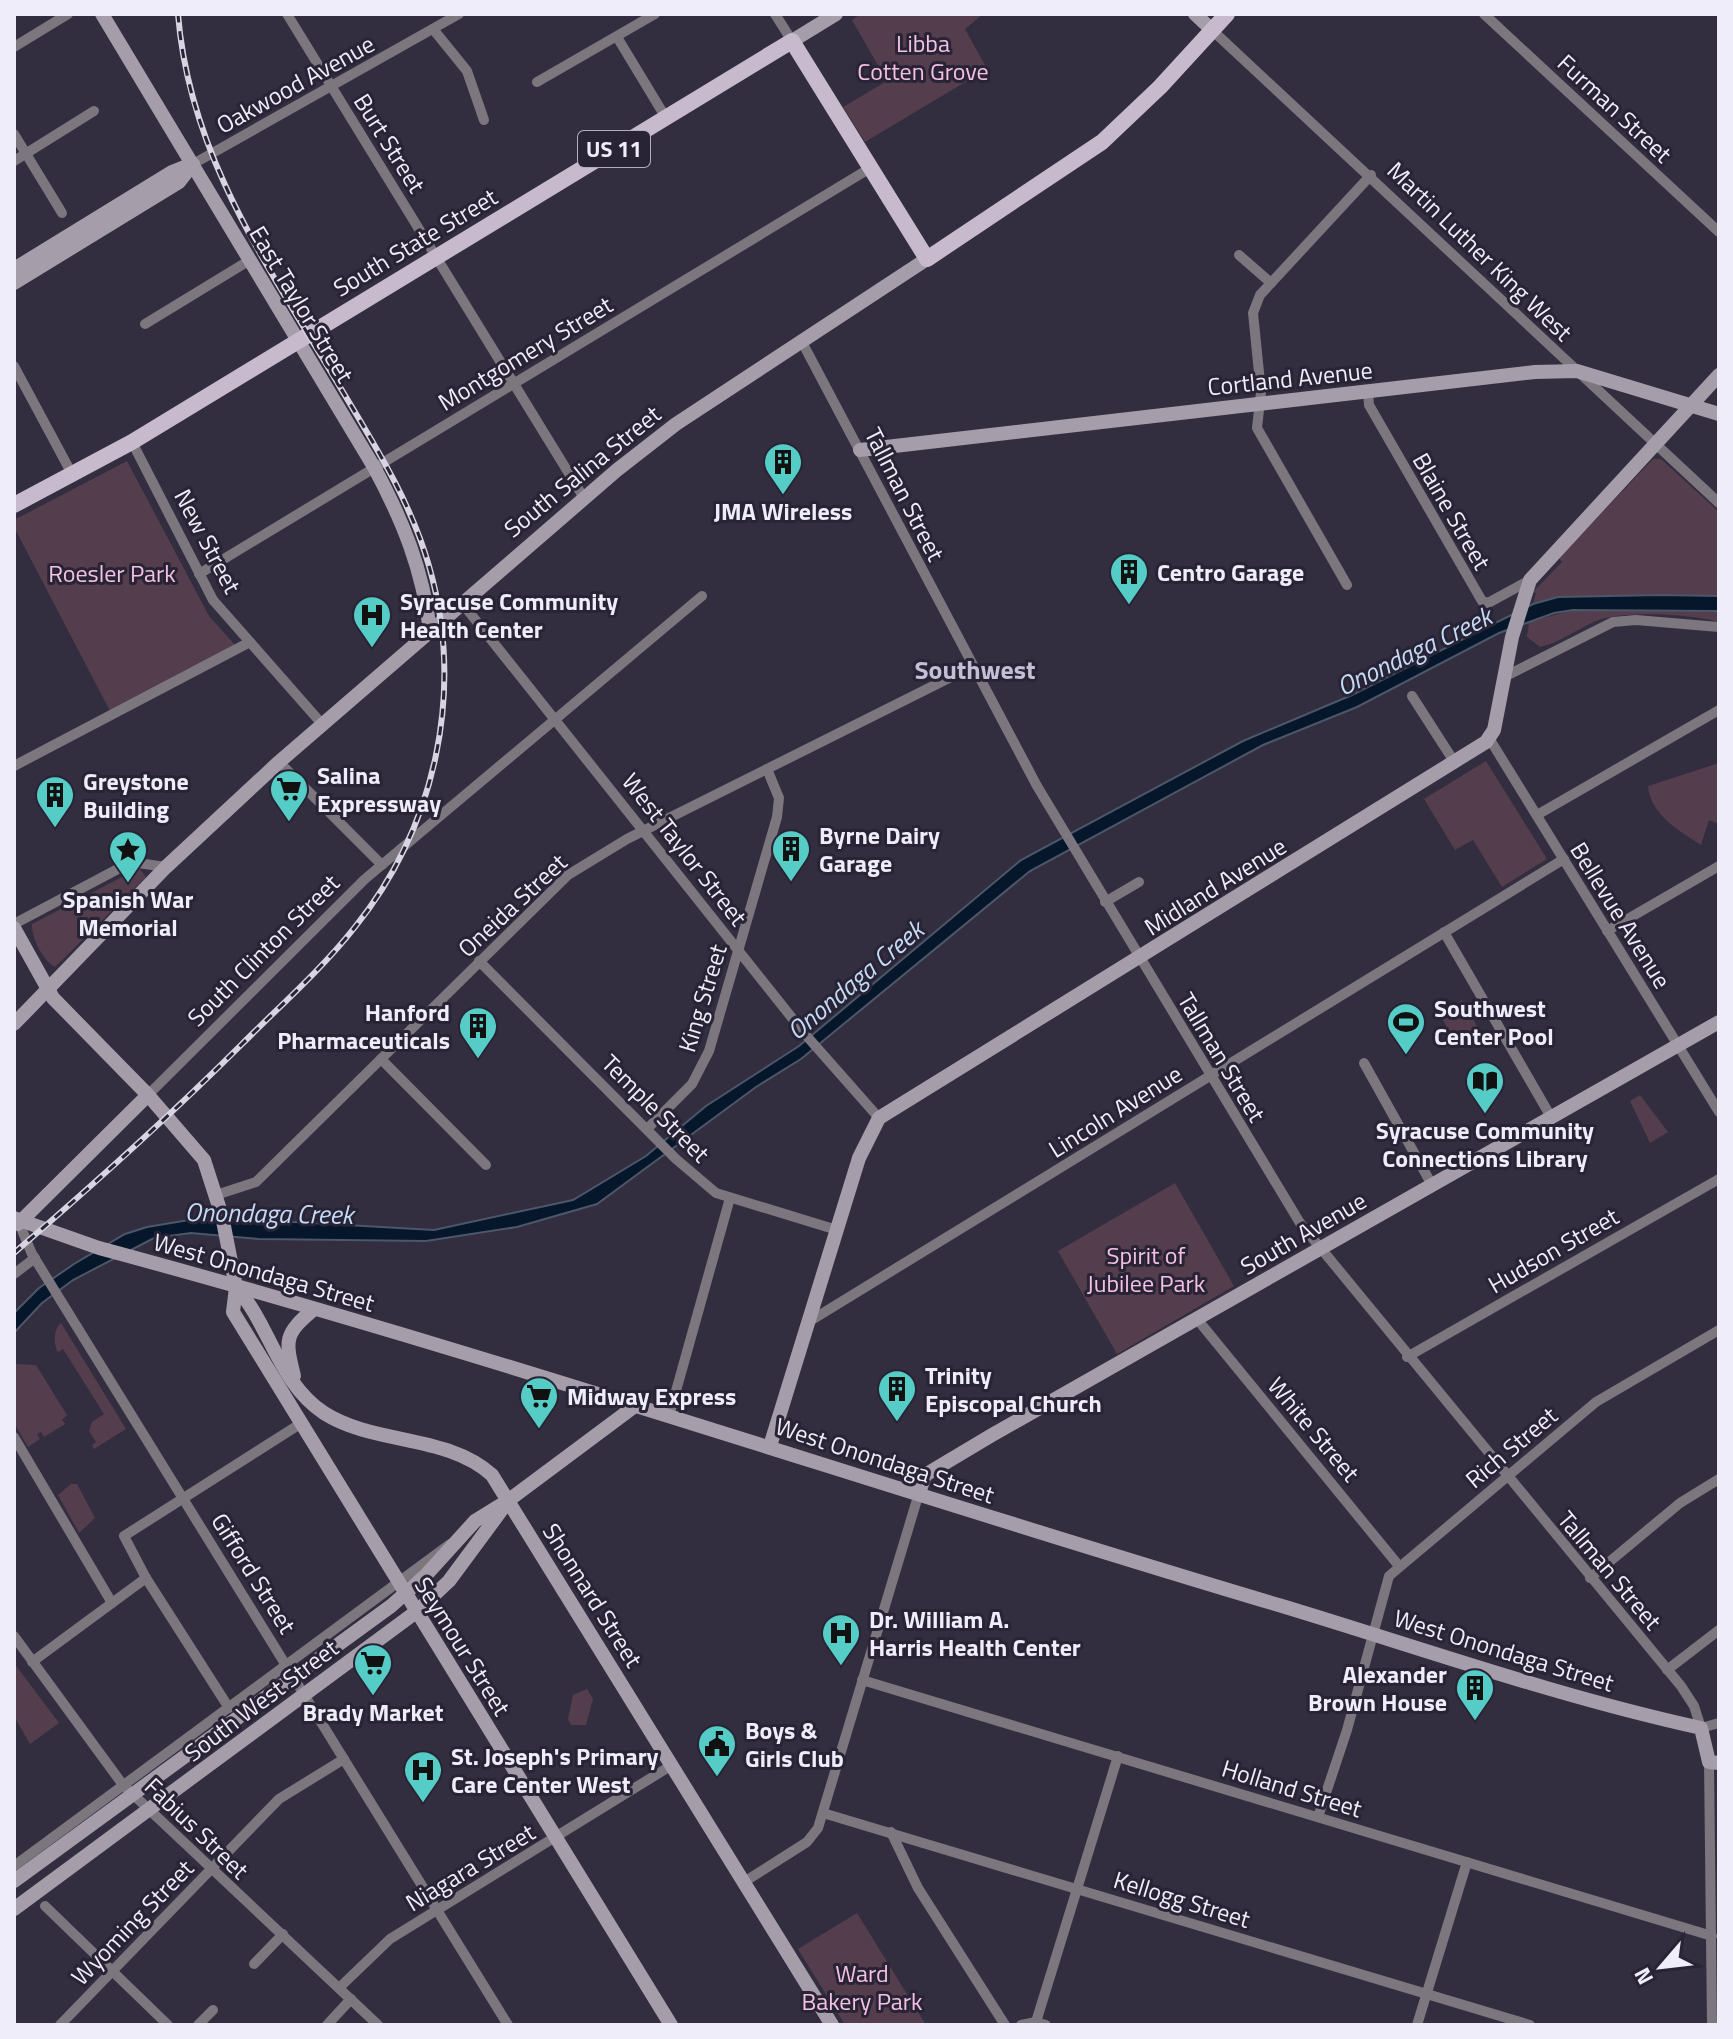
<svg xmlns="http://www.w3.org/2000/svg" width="1733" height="2039" font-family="'Titillium Web',sans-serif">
<rect width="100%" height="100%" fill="#322d3f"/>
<g fill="#543e4d">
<path d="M861 14H983L965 29 987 69 865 142 843 107 887 81 852 20Z"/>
<path d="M1653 459H1661L1719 512V596L1558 597 1533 604 1536 593 1533 592 1562 562 1559 558Z"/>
<path d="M127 461 209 616 235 645 110 711 14 527V520Z"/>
<path d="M1641 608 1719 611V622C1691 614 1622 610 1596 621 1577 629 1559 643 1540 647L1527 637 1529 622 1573 610Z"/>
<path d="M1486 761 1547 859 1502 887 1473 840 1455 850 1424 799Z"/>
<path d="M1719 763V824L1709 820 1701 845C1679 831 1650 814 1648 786Z"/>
<path d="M139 868 146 877 55 967C43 961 31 937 32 924Z"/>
<path d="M1462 1000 1478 1028 1472 1033 1474 1043 1462 1049 1458 1042 1445 1049 1446 1025 1439 1013Z"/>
<path d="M1640 1095 1668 1132 1650 1143 1630 1101Z"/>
<path d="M1175 1183 1234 1286 1117 1354 1058 1251Z"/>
<path d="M61 1323 126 1429 94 1449 92 1445 96 1442 89 1431 92 1422 104 1414 63 1349 58 1352C53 1344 54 1328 61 1323Z"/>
<path d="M14 1364 36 1365 67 1415 62 1420 65 1424 44 1437 41 1432 37 1434 40 1439 28 1447 14 1423Z"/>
<path d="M71 1484H77L95 1518 79 1533 58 1495Z"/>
<path d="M14 1663 59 1723 30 1744 14 1716Z"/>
<path d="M587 1689 593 1699 586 1725H571L568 1719 573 1695Z"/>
<path d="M857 1913 926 2025H845L798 1949Z"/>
</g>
<path fill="#06172b" stroke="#4c5769" stroke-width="2" d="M1661 595 1719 596V611L1573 610 1554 613 1499 633 1357 707 1263 745 1030 871 801 1059 756 1087 597 1204 517 1227 426 1241 259 1239 191 1233 154 1238 73 1280 42 1303 14 1333V1313L39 1288 74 1264 125 1234 147 1227 207 1217 434 1230 573 1200 646 1156 706 1106 799 1046 1021 860 1243 741 1352 695 1533 604 1558 597Z"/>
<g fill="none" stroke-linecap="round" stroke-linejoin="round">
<g stroke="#7c767e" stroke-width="10">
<path d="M287 14 584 498"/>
<path d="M775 14 792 41"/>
<path d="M1484 14 1719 232"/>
<path d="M433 29 467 71 484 120"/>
<path d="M1212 30 1719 503"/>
<path d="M617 37 666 118"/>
<path d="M14 47 68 14"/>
<path d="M537 82 655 14"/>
<path d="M14 134 62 213"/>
<path d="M14 161 94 111"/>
<path d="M193 164 459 14"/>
<path d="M1239 255 1271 283"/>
<path d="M145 324 250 260"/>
<path d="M802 342 1037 786 1300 1223 1681 1686 1694 1706 1701 1728 1719 1723"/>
<path d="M14 366 72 474"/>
<path d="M1368 392 1369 405 1482 601 1488 603 1530 580"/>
<path d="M132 442 213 600 322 724"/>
<path d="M199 574 872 167"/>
<path d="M1347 585 1257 428 1261 392 1253 313 1260 295 1371 175"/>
<path d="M462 603 804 1033 879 1118"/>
<path d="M1506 676 1613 622 1636 620 1719 627"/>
<path d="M1412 696 1455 763"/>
<path d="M1489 738 1719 1112"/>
<path d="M279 762 382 865"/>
<path d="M14 766 250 642"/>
<path d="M1537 815 1719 710"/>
<path d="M1105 902 1139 882"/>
<path d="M14 924 131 862 166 867"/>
<path d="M1607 931 1719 866"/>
<path d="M1444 932 1551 1117"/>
<path d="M479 961 676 1159 716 1193 837 1230"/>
<path d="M381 1059 486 1165"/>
<path d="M1364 1063 1432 1185"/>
<path d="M148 1095 365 879 702 596"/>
<path d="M647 1129 692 1084 709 1051 777 817 779 798 767 769"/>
<path d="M216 1195 256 1182 568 875 627 839 971 667"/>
<path d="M19 1223 32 1254 508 2025"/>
<path d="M14 1274 35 1258"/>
<path d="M1197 1319 1399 1566"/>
<path d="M810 1321 1564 859"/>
<path d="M1407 1357 1719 1179"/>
<path d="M669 1416 730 1198"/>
<path d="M14 1437 112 1603"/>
<path d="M1590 1578 1680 1503 1719 1479"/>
<path d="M14 1636 123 1785 378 2025"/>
<path d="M32 1662 146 1578"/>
<path d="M1667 1670 1719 1630"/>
<path d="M862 1680 1712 1936"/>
<path d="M229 1708 146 1578 124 1536 300 1424"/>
<path d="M1709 1762 1712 2025"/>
<path d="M823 1813 1530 2025"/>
<path d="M1318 1817 1347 1730 1389 1576 1596 1402 1719 1330"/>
<path d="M891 1832 918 1888 1005 2025"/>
<path d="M14 1866 450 1544"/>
<path d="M744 1882 807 1842 818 1828 919 1493"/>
<path d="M45 1906 168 2025"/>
<path d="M254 1964 283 1934"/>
<path d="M339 1988 390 1939 672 1765"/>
<path d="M1036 2022 1118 1756"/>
<path d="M60 2025 279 1799 344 1759"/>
<path d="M198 2025 213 2010"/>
<path d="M327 2025 351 1999"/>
<path d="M1021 2025 1036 2022 1046 2025"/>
<path d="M1417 2025 1467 1862"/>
</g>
<g stroke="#a69daa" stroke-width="14">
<path d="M102 14 374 467C403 521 423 570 430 631"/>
<path d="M1195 14 1212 30"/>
<path d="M792 41 836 14"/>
<path d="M14 269 172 172 192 164"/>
<path d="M14 283 179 182 193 164"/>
<path d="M860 450 1535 372 1577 371 1719 414"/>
<path d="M14 928 53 998 148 1095 204 1160 222 1216 236 1287 233 1312 671 2025"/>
<path d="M14 1024 166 867 279 762 617 470 676 424 927 259"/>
<path d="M14 1218 99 1248C497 1355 887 1489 1282 1606 1421 1648 1559 1697 1701 1728L1709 1762 1719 1763"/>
<path d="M18 1224 148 1095"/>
<path d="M236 1287C270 1325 279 1384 324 1413 374 1445 447 1434 492 1475L832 2025"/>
<path d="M294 1376C285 1340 284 1334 314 1309"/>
<path d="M770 1446 859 1158 879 1118 1486 742 1494 730 1512 637 1530 580 1719 375"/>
<path d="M919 1493 925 1475 992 1435 1719 1022"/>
<path d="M14 1881 391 1606 426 1575 475 1521 509 1500 635 1406"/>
<path d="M14 1909 416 1612 449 1581 506 1504"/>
</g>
<path stroke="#c7bacc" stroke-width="16" d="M14 505 132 442 792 41 927 259 1102 142 1160 87 1227 14"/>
<defs>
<path id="rail" d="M14 1253C93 1185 169 1117 242 1044 280 1006 322 969 355 927 436 826 465 691 429 566 410 499 372 441 337 382 267 265 189 154 178 14"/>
</defs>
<use href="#rail" stroke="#d7d5e1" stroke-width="6"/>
<use href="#rail" stroke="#282335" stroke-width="3" stroke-dasharray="9" stroke-linecap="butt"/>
</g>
<defs>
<symbol id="building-pin" viewBox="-11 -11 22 30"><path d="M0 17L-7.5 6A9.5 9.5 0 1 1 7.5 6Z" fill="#55cdc6" stroke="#282335"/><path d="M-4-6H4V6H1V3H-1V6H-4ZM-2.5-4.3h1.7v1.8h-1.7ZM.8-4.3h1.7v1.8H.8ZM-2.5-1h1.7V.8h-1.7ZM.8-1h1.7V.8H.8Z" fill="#111"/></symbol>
<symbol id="hospital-pin" viewBox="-11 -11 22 30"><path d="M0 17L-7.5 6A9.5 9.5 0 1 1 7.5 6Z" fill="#55cdc6" stroke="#282335"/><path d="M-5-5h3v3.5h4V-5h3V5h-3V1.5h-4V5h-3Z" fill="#111"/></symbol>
<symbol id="supermarket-pin" viewBox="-11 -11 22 30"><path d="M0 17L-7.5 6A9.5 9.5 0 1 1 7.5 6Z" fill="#55cdc6" stroke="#282335"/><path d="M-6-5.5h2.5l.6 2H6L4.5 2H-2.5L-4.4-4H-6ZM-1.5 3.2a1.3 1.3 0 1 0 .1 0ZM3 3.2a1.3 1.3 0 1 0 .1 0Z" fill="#111"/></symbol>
<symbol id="sight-pin" viewBox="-11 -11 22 30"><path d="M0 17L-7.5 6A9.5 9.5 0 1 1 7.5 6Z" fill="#55cdc6" stroke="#282335"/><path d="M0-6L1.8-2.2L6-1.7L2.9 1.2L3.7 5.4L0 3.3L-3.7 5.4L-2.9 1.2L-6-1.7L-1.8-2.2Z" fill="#111"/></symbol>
<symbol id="stadium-pin" viewBox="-11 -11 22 30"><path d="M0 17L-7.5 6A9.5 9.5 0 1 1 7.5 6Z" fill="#55cdc6" stroke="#282335"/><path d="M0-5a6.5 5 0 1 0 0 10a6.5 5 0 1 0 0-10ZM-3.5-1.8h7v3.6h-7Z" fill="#111"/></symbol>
<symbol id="library-pin" viewBox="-11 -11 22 30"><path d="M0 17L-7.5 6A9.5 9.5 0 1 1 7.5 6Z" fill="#55cdc6" stroke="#282335"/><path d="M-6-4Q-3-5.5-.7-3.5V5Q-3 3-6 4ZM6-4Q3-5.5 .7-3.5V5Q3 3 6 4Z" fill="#111"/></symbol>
<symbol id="civic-pin" viewBox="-11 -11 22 30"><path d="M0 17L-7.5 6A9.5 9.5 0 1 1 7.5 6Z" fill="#55cdc6" stroke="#282335"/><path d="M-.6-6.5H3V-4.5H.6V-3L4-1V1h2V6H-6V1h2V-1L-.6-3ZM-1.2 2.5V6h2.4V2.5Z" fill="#111"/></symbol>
</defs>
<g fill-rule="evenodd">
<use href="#building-pin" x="761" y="440" width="44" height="60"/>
<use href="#building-pin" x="1107" y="550" width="44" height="60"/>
<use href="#hospital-pin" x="350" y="593" width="44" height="60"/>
<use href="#supermarket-pin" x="267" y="767" width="44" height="60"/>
<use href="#building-pin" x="33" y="773" width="44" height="60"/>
<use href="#building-pin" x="769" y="827" width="44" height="60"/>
<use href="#sight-pin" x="106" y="828" width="44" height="60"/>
<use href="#stadium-pin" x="1384" y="1000" width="44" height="60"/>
<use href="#building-pin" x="456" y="1004" width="44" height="60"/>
<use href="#library-pin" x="1463" y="1059" width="44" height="60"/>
<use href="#building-pin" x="875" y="1367" width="44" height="60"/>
<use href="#supermarket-pin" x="517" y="1374" width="44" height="60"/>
<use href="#hospital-pin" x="819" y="1611" width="44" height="60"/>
<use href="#supermarket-pin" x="351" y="1641" width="44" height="60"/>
<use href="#building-pin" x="1453" y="1666" width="44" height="60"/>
<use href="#civic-pin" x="695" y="1722" width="44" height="60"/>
<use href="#hospital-pin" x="401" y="1748" width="44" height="60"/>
</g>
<g text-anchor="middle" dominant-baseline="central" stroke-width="6" stroke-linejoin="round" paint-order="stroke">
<rect fill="#282335" stroke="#b3b0be" stroke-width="2" x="578" y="131" width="72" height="36" rx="6"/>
<g font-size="22" font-weight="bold" fill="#efedf9">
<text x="614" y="149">US 11</text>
</g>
<g font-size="24" fill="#f4c0e4" stroke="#282335">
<text x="923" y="43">Libba<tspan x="923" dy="28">Cotten Grove</tspan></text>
<text x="112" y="573">Roesler Park</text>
<text x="1146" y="1255">Spirit of<tspan x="1146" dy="28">Jubilee Park</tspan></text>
<text x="862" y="1973">Ward<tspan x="862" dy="28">Bakery Park</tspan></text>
</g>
<g font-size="24" fill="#efedf9" stroke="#282335">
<text transform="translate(295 84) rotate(-29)">Oakwood Avenue</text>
<text transform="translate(1615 108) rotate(43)">Furman Street</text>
<text transform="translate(390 143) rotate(58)">Burt Street</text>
<text transform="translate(415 242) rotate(-31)">South State Street</text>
<text transform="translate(1480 251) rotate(44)">Martin Luther King West</text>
<text transform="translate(302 304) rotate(59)">East Taylor Street</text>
<text transform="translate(525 353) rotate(-31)">Montgomery Street</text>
<text transform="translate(1290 378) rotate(-6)">Cortland Avenue</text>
<text transform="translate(582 471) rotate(-39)">South Salina Street</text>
<text transform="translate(905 494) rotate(63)">Tallman Street</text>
<text transform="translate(1452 511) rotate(60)">Blaine Street</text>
<text transform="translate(208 541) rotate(62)">New Street</text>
<text transform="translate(685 849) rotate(52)">West Taylor Street</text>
<text transform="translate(1215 886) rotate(-32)">Midland Avenue</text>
<text transform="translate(512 905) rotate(-43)">Oneida Street</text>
<text transform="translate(1621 915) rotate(58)">Bellevue Avenue</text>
<text transform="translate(263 950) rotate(-45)">South Clinton Street</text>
<text transform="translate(702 998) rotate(-73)">King Street</text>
<text transform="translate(1222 1057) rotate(59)">Tallman Street</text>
<text transform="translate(656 1108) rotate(45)">Temple Street</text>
<text transform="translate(1115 1111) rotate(-32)">Lincoln Avenue</text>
<text transform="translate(1303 1233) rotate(-30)">South Avenue</text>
<text transform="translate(1553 1250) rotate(-30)">Hudson Street</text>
<text transform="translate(264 1272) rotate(16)">West Onondaga Street</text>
<text transform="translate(1314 1429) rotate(50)">White Street</text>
<text transform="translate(1511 1447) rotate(-40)">Rich Street</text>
<text transform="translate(885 1460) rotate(18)">West Onondaga Street</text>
<text transform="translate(1610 1570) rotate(50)">Tallman Street</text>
<text transform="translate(254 1573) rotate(58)">Gifford Street</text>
<text transform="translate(593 1595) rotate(58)">Shonnard Street</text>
<text transform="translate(463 1646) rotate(58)">Seymour Street</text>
<text transform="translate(1504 1650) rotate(17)">West Onondaga Street</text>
<text transform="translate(261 1700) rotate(-37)">South West Street</text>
<text transform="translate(1292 1788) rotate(17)">Holland Street</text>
<text transform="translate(197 1828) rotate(44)">Fabius Street</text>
<text transform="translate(470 1867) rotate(-31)">Niagara Street</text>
<text transform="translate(1182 1899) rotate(17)">Kellogg Street</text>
<text transform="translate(132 1922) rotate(-46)">Wyoming Street</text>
</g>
<g font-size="24" font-weight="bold" fill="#efedf9" stroke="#282335" text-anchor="start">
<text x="783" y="511" text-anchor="middle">JMA Wireless</text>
<text x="1157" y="572">Centro Garage</text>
<text x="400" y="601">Syracuse Community<tspan x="400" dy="28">Health Center</tspan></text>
<text x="317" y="775">Salina<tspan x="317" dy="28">Expressway</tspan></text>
<text x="83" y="781">Greystone<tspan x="83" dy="28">Building</tspan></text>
<text x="819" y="835">Byrne Dairy<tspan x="819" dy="28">Garage</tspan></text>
<text x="128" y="899" text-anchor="middle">Spanish War<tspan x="128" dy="28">Memorial</tspan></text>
<text x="1434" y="1008">Southwest<tspan x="1434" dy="28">Center Pool</tspan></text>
<text x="450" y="1012" text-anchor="end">Hanford<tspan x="450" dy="28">Pharmaceuticals</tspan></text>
<text x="1485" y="1130" text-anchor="middle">Syracuse Community<tspan x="1485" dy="28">Connections Library</tspan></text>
<text x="925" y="1375">Trinity<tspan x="925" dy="28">Episcopal Church</tspan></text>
<text x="567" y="1396">Midway Express</text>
<text x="869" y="1619">Dr. William A.<tspan x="869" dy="28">Harris Health Center</tspan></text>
<text x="1447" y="1674" text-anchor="end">Alexander<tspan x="1447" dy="28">Brown House</tspan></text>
<text x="373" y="1712" text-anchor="middle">Brady Market</text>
<text x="745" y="1730">Boys &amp;<tspan x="745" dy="28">Girls Club</tspan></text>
<text x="451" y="1756">St. Joseph's Primary<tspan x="451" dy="28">Care Center West</tspan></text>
</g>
<g font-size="26" font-style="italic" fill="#c4dbf7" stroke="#282335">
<text transform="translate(1414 651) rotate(-26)">Onondaga Creek</text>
<text transform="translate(855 980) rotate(-40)">Onondaga Creek</text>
<text transform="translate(269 1213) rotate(1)">Onondaga Creek</text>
</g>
<g font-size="26" font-weight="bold" fill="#c4bfd6" stroke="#282335">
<text x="975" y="669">Southwest</text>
</g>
</g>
<rect width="1733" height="2039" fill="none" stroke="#efedf9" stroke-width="32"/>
<g transform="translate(1661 1967) rotate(242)" stroke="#282335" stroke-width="6" paint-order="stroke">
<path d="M0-6L14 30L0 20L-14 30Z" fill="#efedf9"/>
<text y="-12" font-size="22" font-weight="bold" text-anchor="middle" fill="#efedf9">N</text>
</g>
</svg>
